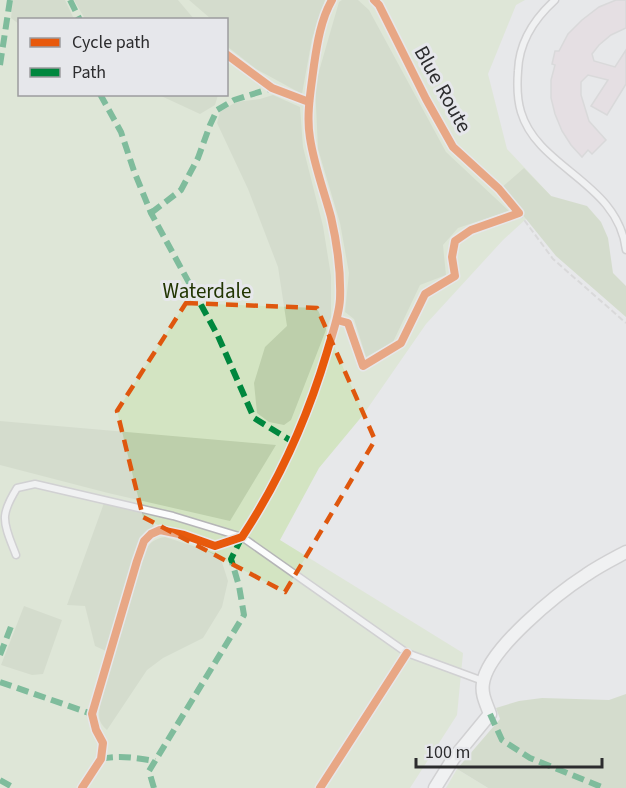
<svg xmlns="http://www.w3.org/2000/svg" width="626" height="788" font-family="'Source Sans 3',sans-serif">
<rect width="100%" height="100%" fill="#e7e8ea"/>
<g fill="#d3e4c2" fill-rule="evenodd">
<path d="M0 0H525L516 5 488 74 507 149 551 196 503 240 426 324 363 415 319 468 280 540 463 653 457 715 410 788H0ZM20 20H226V94H20Z"/>
<path d="M457 769 488 788H446Z"/>
</g>
<g fill="#bdcfab">
<path d="M13 0H65L74 19 20 20 19 24 11 18Z"/>
<path d="M74 0H178L194 19H85Z"/>
<path d="M189 0H325L312 39 302 94 256 69 228 47 227 45 226 20 211 19Z"/>
<path d="M342 0H358L369 10 446 152 509 211 458 228 443 245 446 275 420 285 393 342 366 357 354 319 345 312 349 273 340 223 318 149 315 85 339 2Z"/>
<path d="M159 95 218 94V95L215 105 200 114Z"/>
<path d="M273 95 300 107 303 147 323 226 331 276V317L291 420 284 425 269 422 257 413 254 383 265 347 287 326 278 267 248 189 217 123 220 112 236 102 260 99Z"/>
<path d="M524 168 551 196 587 206 601 222 608 238 613 273 626 286V317L556 256 501 188Z"/>
<path d="M0 421 276 445 230 521 108 493 0 465Z"/>
<path d="M104 503 142 512 154 526 141 537 136 549 106 651 95 646 85 606 67 605Z"/>
<path d="M165 537 206 550 220 556 228 581 222 607 203 638 163 658 147 670 107 730C97 721 99 716 100 703L140 562C147 548 148 540 165 537Z"/>
<path d="M24 606 62 620 43 674 32 675 1 665Z"/>
<path d="M626 694V788H488L457 769 500 719 496 708 519 701 542 698 609 700Z"/>
</g>
<path fill="#e2d4db" stroke="#c8c8c8" stroke-width="1.5" d="M616 0H626V28L611 35 599 45 592 54 594 61 615 67 626 50V84L607 115 591 106 608 80 588 75 581 82V95L589 121 606 140 592 154 588 150 582 157 571 145 562 131 555 114 551 98V80L555 65 552 64 555 51H559L568 34 582 20 599 7Z"/>
<g fill="none" stroke-linecap="round" stroke-linejoin="round">
<defs>
<g id="service">
<path d="M555 0C534 19 519 43 518 71 517 84 517 99 521 112 538 169 618 182 626 250"/>
<path d="M16 555C12 544 4 528 5 516 6 506 12 496 17 488L35 484 173 516 242 537 407 653 483 681"/>
</g>
<path id="minor" d="M435 788 453 759 490 714C486 703 481 694 483 683 488 649 558 593 586 575 599 566 613 559 626 552"/>
</defs>
<use href="#service" stroke="#b5b5b7" stroke-width="9"/>
<use href="#minor" stroke="#b5b5b7" stroke-width="15"/>
<path stroke="#c8c8c8" stroke-width="2" stroke-dasharray="6 3" stroke-linecap="butt" d="M519 213 553 259 626 323"/>
<use href="#service" stroke="#fbfcfc" stroke-width="6"/>
<use href="#minor" stroke="#fbfcfc" stroke-width="12"/>
<g stroke="#00873e" stroke-width="6" stroke-dasharray="12 6" stroke-linecap="butt">
<path d="M70 0 80 20"/>
<path d="M0 65 10 0"/>
<path d="M100 94 121 132 134 171 151 213 218 336 254 418 293 442"/>
<path d="M151 213 181 190 198 158 210 125 217 110 234 100 272 88"/>
<path d="M0 655 12 624"/>
<path d="M0 682 92 714"/>
<path d="M490 714 502 740 530 758 604 788"/>
<path d="M101 759C119 755 137 758 155 761"/>
<path d="M0 780 14 788"/>
<path d="M154 788 149 771 244 615 239 586 231 559 242 537"/>
</g>
<defs>
<g id="cycleway">
<path d="M226 54 272 88 309 102"/>
<path d="M337 320 348 323 363 366 401 343 425 294 455 276 452 257 455 241 471 230 519 213 499 189 453 147 426 99 379 5 374 0"/>
<path d="M82 788 101 759 103 743 96 730 92 714 137 561 144 541 151 534 160 530 184 535 215 546 242 537C279 481 308 416 327 352 332 334 339 317 340 299 341 272 337 243 331 217 324 191 314 165 310 138 306 115 311 89 314 65 317 44 321 19 332 0"/>
<path d="M320 788 407 653"/>
</g>
</defs>
<use href="#cycleway" stroke="#e6e7eb" stroke-width="11"/>
<use href="#cycleway" stroke="#e8590c" stroke-width="8"/>
</g>
<path d="M0 0H626V788H0ZM186 303 317 308 375 440 285 592 143 517 117 411Z" fill="#e7e8ea" fill-opacity=".55" fill-rule="evenodd"/>
<path fill="none" stroke="#df570e" stroke-width="4.5" stroke-dasharray="12 8" stroke-linejoin="round" d="M186 303 317 308 375 440 285 592 143 517 117 411Z"/>
<g text-anchor="middle" dominant-baseline="central" stroke-width="6" stroke-linejoin="round" paint-order="stroke">
<g font-size="21" fill="#2c2c2e" stroke="#e6e7eb">
<text transform="translate(443 89) rotate(61)">Blue Route</text>
</g>
<g font-size="21" fill="#223503" stroke="#e6e7eb">
<text x="207" y="291">Waterdale</text>
</g>
</g>
<rect x="18" y="18" width="210" height="78" fill="#e6e7eb" stroke="#9c9c9f" stroke-width="1.5"/>
<rect x="30" y="38" width="30" height="9" fill="#e8590c" stroke="#9c9c9f" stroke-width="1.5"/>
<text x="72" y="48" font-size="18" fill="#2c2c2e">Cycle path</text>
<rect x="30" y="68" width="30" height="9" fill="#00873e" stroke="#9c9c9f" stroke-width="1.5"/>
<text x="72" y="78" font-size="18" fill="#2c2c2e">Path</text>
<path d="M416 758v9h186v-9" fill="none" stroke="#2c2c2e" stroke-width="3"/>
<text x="425" y="758" font-size="18" fill="#2c2c2e" stroke="#e6e7eb" stroke-width="4.5" paint-order="stroke">100 m</text>
</svg>
